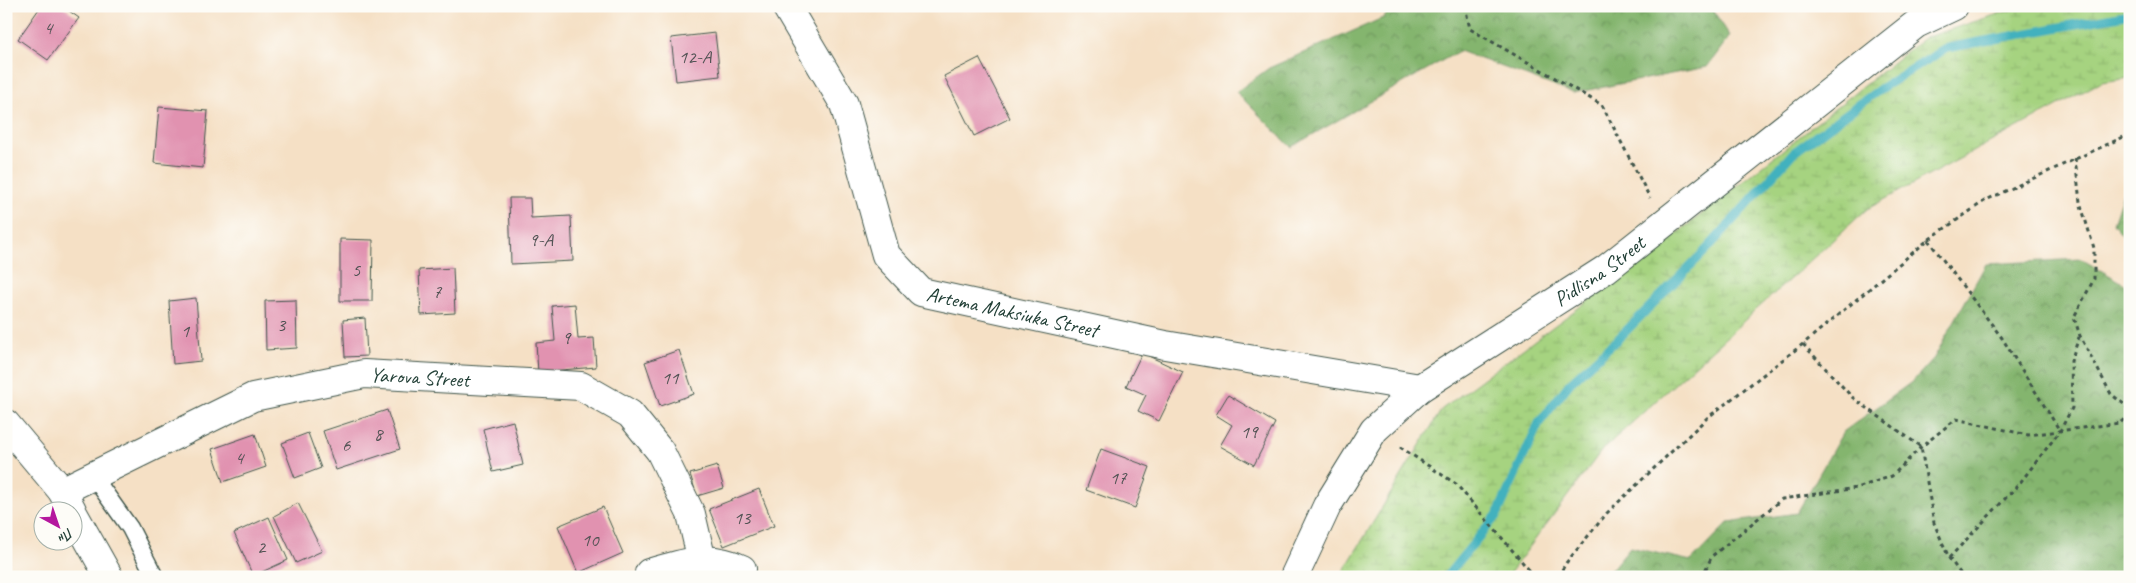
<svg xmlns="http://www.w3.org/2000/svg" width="2136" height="583" font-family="Caveat,sans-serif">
<defs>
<pattern id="forest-crowns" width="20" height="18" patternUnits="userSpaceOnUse" patternTransform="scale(1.25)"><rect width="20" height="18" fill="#84b56e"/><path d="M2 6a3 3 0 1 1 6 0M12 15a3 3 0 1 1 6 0" fill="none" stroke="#6b945b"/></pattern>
<pattern id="wetland-marsh" width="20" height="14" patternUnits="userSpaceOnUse" patternTransform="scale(1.25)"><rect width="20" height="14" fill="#a6d380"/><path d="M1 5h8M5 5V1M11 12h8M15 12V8" fill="none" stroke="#8eb66f"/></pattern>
</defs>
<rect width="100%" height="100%" fill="#fdfcf7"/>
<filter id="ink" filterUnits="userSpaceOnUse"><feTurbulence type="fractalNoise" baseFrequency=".02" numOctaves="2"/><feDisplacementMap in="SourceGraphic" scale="10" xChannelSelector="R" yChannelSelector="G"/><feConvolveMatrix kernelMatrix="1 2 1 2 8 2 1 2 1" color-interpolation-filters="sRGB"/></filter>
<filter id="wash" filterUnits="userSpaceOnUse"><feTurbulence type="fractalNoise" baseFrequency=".0096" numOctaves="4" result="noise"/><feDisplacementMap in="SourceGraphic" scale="20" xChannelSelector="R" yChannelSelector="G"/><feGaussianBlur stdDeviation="1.12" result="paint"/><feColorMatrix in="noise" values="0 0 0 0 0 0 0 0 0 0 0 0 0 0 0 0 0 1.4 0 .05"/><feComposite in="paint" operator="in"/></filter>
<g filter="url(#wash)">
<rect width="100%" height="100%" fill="#f5e0c5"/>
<g fill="url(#forest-crowns)" stroke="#527951">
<path d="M1390 6H1710L1730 36 1707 67 1573 93 1459 51 1291 147 1236 92 1269 68 1385 17Z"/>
<path d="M2130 173V244L2113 223Z"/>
<path d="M2081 259 2130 287V577H1605L1630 547 1691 561 1728 523 1797 513 1843 432 1913 381 1934 358 1986 264Z"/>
</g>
<path fill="url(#wetland-marsh)" stroke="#62885a" d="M2023 6H2130V78L2101 82 1867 209 1602 450 1507 577H1340L1442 409 1659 248 1924 38Z"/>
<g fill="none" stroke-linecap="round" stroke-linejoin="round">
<path stroke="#43b1be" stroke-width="9" d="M1446 577 1497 515 1539 423 1570 383 1622 335 1707 249 1793 153 1883 87 1947 48 2130 14"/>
</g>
<g id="blocks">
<g fill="#e192b0">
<path d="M41 6H62L79 18 48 60 18 39Z"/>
<path d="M715 33 720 76 676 81 671 38Z"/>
<path d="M979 58 1010 118 974 136 944 76Z"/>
<path d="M159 107 208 111 203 168 154 163Z"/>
<path d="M509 198H530L531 218 571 216 573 261 511 264Z"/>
<path d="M340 239 373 240 372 301H340Z"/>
<path d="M453 268 455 313 421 315 419 270Z"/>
<path d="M196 298 201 361 173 364 169 301Z"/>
<path d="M296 300 297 348 266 350 265 301Z"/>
<path d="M575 304 578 339 594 338 596 367 538 372 536 343 555 341 552 306Z"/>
<path d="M365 318 367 356 345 357 343 320Z"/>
<path d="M679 350 694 394 660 406 645 362Z"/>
<path d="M1142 353 1183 372 1159 421 1138 411 1146 395 1126 386Z"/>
<path d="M1228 395 1275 423 1254 465 1220 446 1232 425 1216 415Z"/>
<path d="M387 410 400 449 336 470 323 431Z"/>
<path d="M513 421 523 465 493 472 483 429Z"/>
<path d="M308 433 321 468 295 478 282 443Z"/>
<path d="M255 434 266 467 223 482 212 449Z"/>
<path d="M1101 449 1150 467 1135 508 1086 490Z"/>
<path d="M717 466 724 488 697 496 690 474Z"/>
<path d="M759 489 774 526 724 546 709 509Z"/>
<path d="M298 503 322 551 296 563 274 516Z"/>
<path d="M603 507 623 553 578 573 558 526Z"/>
<path d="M269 517 288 560 253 576 234 533Z"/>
</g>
</g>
</g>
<g filter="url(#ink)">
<use href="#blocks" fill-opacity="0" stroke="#3f554a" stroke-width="1"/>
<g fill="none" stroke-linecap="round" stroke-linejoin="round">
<defs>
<path id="service" d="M93 476 130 528 155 577"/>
<g id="minor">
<path id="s1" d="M786 6 844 104 886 255 921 292 1165 345 1420 388"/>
<path id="s2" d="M62 491 253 397 364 374 581 386 630 414 660 451 691 514 702 561"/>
<path d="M649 573C683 563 708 553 742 569"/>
<path id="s3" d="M1294 577 1327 506 1374 430 1420 388 1606 269 1916 24 1954 6"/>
</g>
<g id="tertiary">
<path d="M6 424 62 491 72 510"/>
<path d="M72 511 109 577"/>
</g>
</defs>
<use href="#service" stroke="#3f554a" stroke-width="19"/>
<use href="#minor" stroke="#3f554a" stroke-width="30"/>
<use href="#tertiary" stroke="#3f554a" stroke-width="30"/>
<g stroke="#3f554a" stroke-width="3" stroke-dasharray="4 4" stroke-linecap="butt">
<path d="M1465 6 1470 29 1602 105 1650 198"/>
<path d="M2075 158 2080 202 2094 248V279L2074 317 2080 336 2111 394 2130 409"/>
<path d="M1928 240 2002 338 2060 431"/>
<path d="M1803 344 1852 397 1921 447 1934 523 1949 558 1963 577"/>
<path d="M1400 447 1456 484 1535 577"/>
<path d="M1949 558 2019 484 2060 431 2072 408 2071 361 2079 337"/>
<path d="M1558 577 1566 563 1607 513 1707 418 1803 344 1928 240 1986 200 2130 134"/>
<path d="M1702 577 1712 556 1782 499 1857 488 1892 476 1921 447 1956 419 2028 435 2120 423 2130 414"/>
</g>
<use href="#service" stroke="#fff" stroke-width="16"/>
<use href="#minor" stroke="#fff" stroke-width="28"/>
<use href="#tertiary" stroke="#fff" stroke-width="28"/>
</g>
</g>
<g text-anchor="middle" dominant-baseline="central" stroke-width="5" stroke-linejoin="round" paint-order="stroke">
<g font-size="19" fill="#505253">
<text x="48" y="28">4</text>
<text x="695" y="57">12-А</text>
<text x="541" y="240">9-А</text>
<text x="356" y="270">5</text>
<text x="437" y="292">7</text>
<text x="281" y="325">3</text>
<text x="185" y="331">1</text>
<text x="566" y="338">9</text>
<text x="670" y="378">11</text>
<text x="1249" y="432">19</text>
<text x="378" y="434">8</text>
<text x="346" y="445">6</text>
<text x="239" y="458">4</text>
<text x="1118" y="478">17</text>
<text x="742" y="518">13</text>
<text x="590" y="540">10</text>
<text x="261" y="547">2</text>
</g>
<g font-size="21" fill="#1f3d34" stroke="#fdfcf7">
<text stroke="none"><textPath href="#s3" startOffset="444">Pidlisna Street</textPath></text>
<text stroke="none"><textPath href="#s1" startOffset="415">Artema Maksiuka Street</textPath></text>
<text stroke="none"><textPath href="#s2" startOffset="382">Yarova Street</textPath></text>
</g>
</g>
<rect width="2136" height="583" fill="none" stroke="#fdfcf7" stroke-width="25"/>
<g transform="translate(58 526) rotate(140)"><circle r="24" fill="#fdfcf7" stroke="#a4b0a9"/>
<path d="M0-4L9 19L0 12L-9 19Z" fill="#b5179e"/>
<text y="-8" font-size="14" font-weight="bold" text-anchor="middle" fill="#1f3d34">Пн</text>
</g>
</svg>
